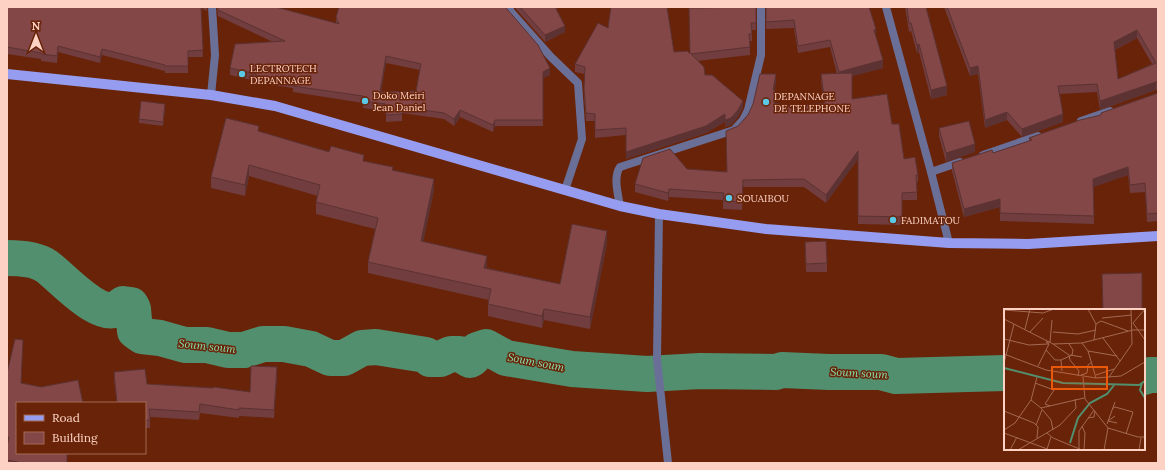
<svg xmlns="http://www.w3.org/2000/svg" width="1165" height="470" font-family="Lora,serif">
<rect width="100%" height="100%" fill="#682308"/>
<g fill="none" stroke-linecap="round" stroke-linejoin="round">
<g stroke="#528f6e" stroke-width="36">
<path d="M7 258C20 258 36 259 46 266 61 276 99 321 119 308 120 307 121 305 123 304L131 305 133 309 135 331 142 336 160 338 185 345H207L228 350H244L263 344H284L311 349 330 358H344L362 348 376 347 426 355 430 359H440L451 354H460L470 360 473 358 477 350 486 347 506 358 572 369 647 374 700 371 776 372 782 370 829 372H881L896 376 1005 373"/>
<path d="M1144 377 1150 375H1158"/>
</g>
<g stroke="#6a6f98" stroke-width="8">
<path d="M509 7 511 12 551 57 578 83 582 139 565 190"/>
<path d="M886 7 931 172 949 243"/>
<path d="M211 95 215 55 212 7"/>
<path d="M1081 121 1110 111"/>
<path d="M983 155 1038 136"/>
<path d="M931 172 960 162"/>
<path d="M620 206C618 194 613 177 620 167L734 130 743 120 748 110 761 55V7"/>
<path d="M659 214 657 359 668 463"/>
</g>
<path stroke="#969df1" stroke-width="10" d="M7 74 211 95 275 106 620 206 659 214 766 229 949 243 1028 244 1158 236"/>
</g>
<g fill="#713d3e" fill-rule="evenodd">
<path d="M7 7H207V11L201 8 203 57H188V73H165V71L102 55 100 63 58 52 57 63 41 61V59L7 54Z"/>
<path d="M217 7H285L281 9 336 23V17L507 9 550 75 543 78V126H495L493 132 460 117 454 126 444 119 402 113V121L386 122V111L363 108V103L293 92V88L256 83V81L230 75V68L273 42 218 16ZM386 63 420 70 416 91 381 92Z"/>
<path d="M515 7H557V11L565 32 545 42 516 9Z"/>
<path d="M756 7V30H752V41H750V55L697 61 705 75 743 108 738 117 731 125 725 127V122L706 133 626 159V135L595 138V121H586L584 97 585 74 575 72V64L608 28 674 52 690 54 697 8Z"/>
<path d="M766 7 876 37 883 68 852 76V99L892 124 904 159 918 175V182H917V200H902V225L858 224V159L826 203 804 187H743L742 210 723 209V200L669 197 668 201 635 192V184L687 169 727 172 738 126 776 82 774 90 775 98V103L779 107 824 103 821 81V74H837L830 47 798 53 794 28 766 29Z"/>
<path d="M905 7H926L947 95 931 99 919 52 917 53 911 31 909 32Z"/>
<path d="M944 7H1158V90H1156L1100 110 1097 92 1060 94 1063 122 1022 137 1007 120 985 128 978 74 970 76ZM1137 38 1152 64 1118 79 1115 50Z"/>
<path d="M1158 93V221L1147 222 1145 192 1130 193 1128 175 1093 187 1094 224 1000 221V207L964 217 952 171V163L993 153 1029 141V138L1101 116V113Z"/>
<path d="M165 109 163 126 139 123V119Z"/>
<path d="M939 128 975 152 946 162 939 136Z"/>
<path d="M259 132 364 161 393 170 434 190 423 242 487 268 560 284 607 243 590 329 544 320 542 328 488 316V304L489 300 368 273V262L375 229 316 214V202L318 196 249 176 245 196 211 188V177Z"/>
<path d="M805 242 827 263V272H806Z"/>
<path d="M23 348 17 403 67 460V463H7V373Z"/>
<path d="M114 372 147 384 250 392 277 376 274 418 239 416V418L200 413 199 420 150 417V428H145V403H117L114 380Z"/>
</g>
<g fill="#5c3232">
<path d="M273 7H285L273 13Z"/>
<path d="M565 26V32L545 42V35Z"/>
<path d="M876 29V37L874 30Z"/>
<path d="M1137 30V38L1114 50V42Z"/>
<path d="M919 44V52L917 53V45Z"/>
<path d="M102 49V55L100 63V57Z"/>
<path d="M386 56V63L380 98V92Z"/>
<path d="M883 60V68L839 80V72Z"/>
<path d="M978 66V74L970 76V68Z"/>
<path d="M550 68V75L543 78V72Z"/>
<path d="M776 74V82L773 98V90Z"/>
<path d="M1156 82V90L1100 110V101Z"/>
<path d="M947 86V95L931 99V90Z"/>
<path d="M743 101V108L738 117 731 125 725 127V120Z"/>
<path d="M165 104V109L163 126V122Z"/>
<path d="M460 110V117L454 126V119Z"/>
<path d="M1007 112V120L985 128V120Z"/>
<path d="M725 114V122L706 133 626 159V152Z"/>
<path d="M1063 114V122L1022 137V129Z"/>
<path d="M495 120V126L493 132V125Z"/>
<path d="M975 144V152L946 162V153Z"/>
<path d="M858 151V159L826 203V195Z"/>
<path d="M249 165V176L245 196V185Z"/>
<path d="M1128 167V175L1093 187V179Z"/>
<path d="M434 179V190L421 253V241Z"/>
<path d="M669 189V197L668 201V193Z"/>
<path d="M1000 199V207L964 217V209Z"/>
<path d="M607 231V243L590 329V317Z"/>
<path d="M487 256V268L484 279V268Z"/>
<path d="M544 309V320L542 328V316Z"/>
<path d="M277 367V376L274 418V410Z"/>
</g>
<g fill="#834748" stroke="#5c3232" fill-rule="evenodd">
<path d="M7 7H201L203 50 188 51V66H165V65L102 49 100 57 58 46 57 56 41 54V53L7 47Z"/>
<path d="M218 7H276L339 24 336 17 339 7H506L507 9 538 45 550 68 543 72V120H495L493 125 460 110 454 119 444 113 402 107V114L386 115V104L363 101V96L293 86V81L256 76V74L230 68 235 44 285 41 218 10ZM386 56 421 64 416 91 380 92Z"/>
<path d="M520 7H555L565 26 545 35Z"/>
<path d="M611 7H667L674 52 687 51 690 54 689 8 756 7V23H751L752 34H749L750 47 691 54 704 67 705 75H712L743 101 738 110 731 118 725 120V114L706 126 626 152V128L595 130V114L586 113 584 89 585 67 575 64 598 23 608 28Z"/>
<path d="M766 7H869L876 29 874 30 883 60 839 72 830 40 798 46 794 20 766 22Z"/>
<path d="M907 7H926L947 86 931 90 919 44 917 45 911 23H909Z"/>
<path d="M947 7H1158V82H1156L1100 101 1097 84 1058 86 1063 114 1022 129 1007 112 985 120 978 66 970 68ZM1137 30 1156 63 1118 79 1114 42Z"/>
<path d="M852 73V99L887 94 892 124H899L904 159 915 157 918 175H916L917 192 902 193V217L858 216V151L826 195 804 179 743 180 742 202 723 201 724 193 669 189 668 193 635 184 643 158 670 149 687 169 727 172 726 131 738 126 748 115 753 104 760 74H776L773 90H775L774 103H779V107L825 103 821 74Z"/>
<path d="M1158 93V213L1147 214 1145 183 1130 185 1128 167 1093 179 1094 216 1000 213V199L964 209 952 163 992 150 993 153 1032 140 1029 138 1080 120 1101 115V113Z"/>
<path d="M141 101 165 104 163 122 139 119Z"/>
<path d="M226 118 259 126 258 131 329 152 331 146 364 155 363 161 393 167 392 170 434 179 421 241 487 256 484 268 560 284 572 224 607 231 590 317 544 309 542 316 488 304 491 289 368 262 378 218 316 202 320 185 249 165 245 185 211 177Z"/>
<path d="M969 121 975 144 946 153 939 128Z"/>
<path d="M826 241 827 263 806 264 805 242Z"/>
<path d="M1142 273V310H1103L1102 274Z"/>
<path d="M15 339 23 340 21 383 41 387 78 380 83 403H17V453H67V463H22L7 460V446L9 437H7V373Z"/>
<path d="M251 366 277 367 274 410 239 408V410L200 404 199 412 149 409 150 420H145V403H117L114 372 145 369 147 384 213 388 214 387 250 392Z"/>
</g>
<g fill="#5bc8e6" stroke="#682308" stroke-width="1.5">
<circle cx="242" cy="74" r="4"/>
<circle cx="365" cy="101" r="4"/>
<circle cx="766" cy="102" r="4"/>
<circle cx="729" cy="198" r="4"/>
<circle cx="893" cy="220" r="4"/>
</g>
<g text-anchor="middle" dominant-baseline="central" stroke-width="3" stroke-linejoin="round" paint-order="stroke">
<g font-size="10" fill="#fdd2c4" stroke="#682308" text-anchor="start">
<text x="250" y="68">LECTROTECH<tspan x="250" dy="12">DEPANNAGE</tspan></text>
<text x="373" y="95">Doko Meiri<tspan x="373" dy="12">Jean Daniel</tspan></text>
<text x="774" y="96">DEPANNAGE<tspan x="774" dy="12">DE TELEPHONE</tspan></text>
<text x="737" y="198">SOUAIBOU</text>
<text x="901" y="220">FADIMATOU</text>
</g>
<g font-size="11" font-style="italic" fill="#87e2b1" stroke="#682308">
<text transform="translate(207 346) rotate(6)">Soum soum</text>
<text transform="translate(536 362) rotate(11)">Soum soum</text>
<text transform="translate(859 373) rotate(3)">Soum soum</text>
</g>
</g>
<g transform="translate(1004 309)">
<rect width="141" height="141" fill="#682308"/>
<path fill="none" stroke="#528f6e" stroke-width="2" d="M0 59 59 74 135 76 141 72M138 74 136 81 141 89M66 134 74 109 86 94 103 85 111 75"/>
<path fill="none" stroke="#a46953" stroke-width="1" d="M84 0 92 15M141 0 129 14 141 31M0 1 39 4 50 0M98 9 128 6M0 10 49 35 78 34 129 21H141M21 20 26 0M26 23 39 9M49 23 74 25 92 21M99 29 116 52M0 30 25 36 44 35M90 31 92 15 97 12 124 22M78 34 84 42 92 69M49 35 65 46 66 51 75 62 74 67M42 41 51 51H57M84 42 113 47M0 45 42 61 92 69 117 67 141 53M66 46 78 48M0 54 10 15M34 57 45 35 42 33H46L48 11M58 62 57 51 68 46 69 41 65 35M77 66 83 64 84 56 88 53M92 66 110 60M33 68 27 91 37 99 80 89M79 68 81 90 104 119 100 141M105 68 128 35 127 0M31 74 50 81 41 95 46 97M37 99 47 111 49 121M108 100 111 98 129 103 122 125M0 102 30 114 34 118 33 129M111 107 104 112 113 114M84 109 90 108 91 102M103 115 111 93M32 116 38 101M78 117 81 124 80 141M104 119 134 128H141M0 121 11 114 27 91M0 124 46 141M43 124 49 129 78 141M43 140 47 128M6 141 13 128M14 141 56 116 72 99 71 90M75 141V122L90 101M135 141 137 129"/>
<path fill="#e8590c" fill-opacity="0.15" stroke="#e8590c" stroke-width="2" d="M48 58H103V80H48Z"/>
<rect width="141" height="141" fill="none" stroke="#fdd2c4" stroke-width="2"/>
</g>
<rect width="1165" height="470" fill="none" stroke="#fdd2c4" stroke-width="16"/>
<rect x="16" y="402" width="130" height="52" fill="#682308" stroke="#a46953"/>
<rect x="24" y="415" width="20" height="6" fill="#969df1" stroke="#a46953"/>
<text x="52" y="422" font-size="12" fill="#fdd2c4">Road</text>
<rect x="24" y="432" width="20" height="12" fill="#834748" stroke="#a46953"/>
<text x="52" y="442" font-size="12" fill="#fdd2c4">Building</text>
<g transform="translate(36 36)" stroke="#682308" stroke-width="3" paint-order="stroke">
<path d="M0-3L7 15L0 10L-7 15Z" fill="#fdd2c4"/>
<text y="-6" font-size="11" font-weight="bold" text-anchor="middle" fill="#fdd2c4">N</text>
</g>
</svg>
